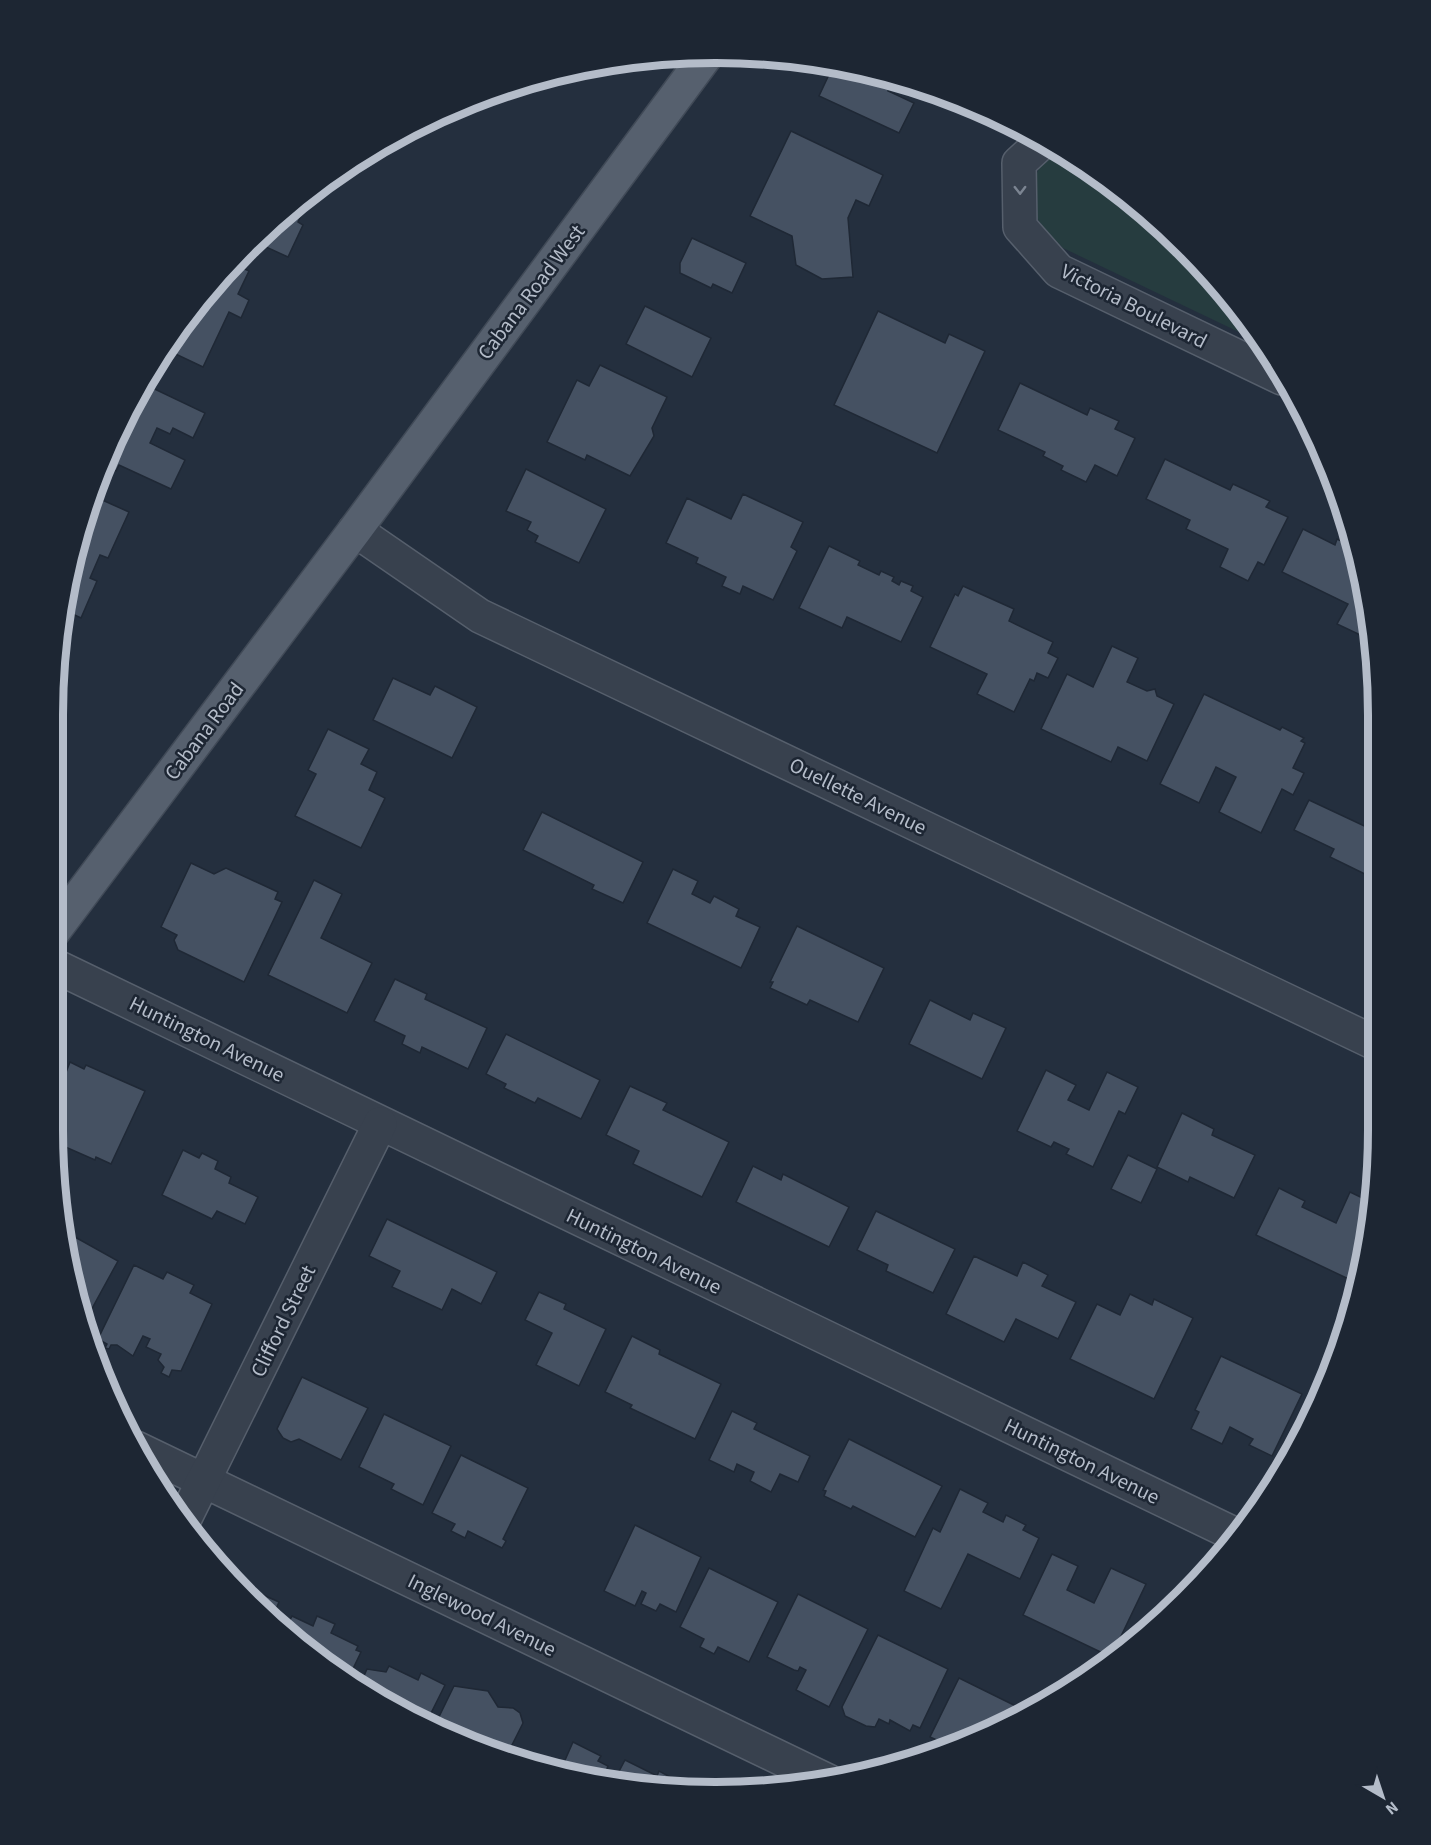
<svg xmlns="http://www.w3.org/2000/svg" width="1431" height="1845" font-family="'Source Sans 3',sans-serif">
<rect width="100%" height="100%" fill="#242f3e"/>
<path fill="#263c3f" d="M1054 148 1084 164 1185 247 1264 344 1063 248C1053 237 1038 225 1034 210 1028 188 1038 163 1054 148Z"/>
<g fill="#455162" stroke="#1f2835" stroke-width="1.5">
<path d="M834 64 845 65 893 80 888 91 914 103 899 133 819 96Z"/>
<path d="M791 131 883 175 869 206 856 200 848 218 853 277 822 279 796 265 792 236 750 216Z"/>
<path d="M313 191 298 222 303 225 288 257 255 242 278 217Z"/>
<path d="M692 238 746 263 732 293 713 284 711 288 680 273V263Z"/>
<path d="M234 264 249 271 238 294 249 300 241 318 229 312 203 367 165 349 190 312Z"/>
<path d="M645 306 711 338 692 377 626 344Z"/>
<path d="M878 311 945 343 949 334 985 351 937 453 834 405Z"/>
<path d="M600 365 667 397 652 428 654 436 630 476 587 455 585 460 547 442 577 380 589 386Z"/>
<path d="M142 383 205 413 193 438 173 428 170 434 157 428 150 443 185 460 171 489 119 465 116 471 105 465Z"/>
<path d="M1020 383 1087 415 1090 408 1119 421 1115 429 1135 438 1117 476 1095 465 1086 482 1061 470 1063 466 1043 456 1045 452 998 430Z"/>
<path d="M1165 459 1230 490 1233 484 1270 501 1266 507 1288 517 1264 565 1258 562 1248 581 1220 567 1228 549 1186 529 1190 520 1146 499Z"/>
<path d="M526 469 606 509 579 563 535 542 538 536 527 530 531 522 506 511Z"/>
<path d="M743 494 803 522 791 547 797 551 773 600 743 586 740 594 722 586 726 577 696 563 698 558 666 543 687 498 731 519Z"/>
<path d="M91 495 129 512 108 558 100 555 90 578 97 581 81 618 66 611 88 503Z"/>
<path d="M1303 529 1335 545 1337 539 1354 547 1373 629V641L1337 624 1348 604 1282 572Z"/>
<path d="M829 546 860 561 858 565 879 575 881 571 894 577 892 581 899 585 901 581 913 586 911 591 923 597 901 642 847 617 842 628 799 608Z"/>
<path d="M963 586 1014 609 1009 621 1053 642 1048 653 1058 658 1048 678 1037 673 1034 681 1030 679 1014 712 977 694 987 674 930 647 955 594 958 596Z"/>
<path d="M1112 646 1138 658 1127 682 1147 691 1155 689 1157 696 1174 704 1147 761 1118 747 1111 762 1041 729 1067 674 1093 687Z"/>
<path d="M393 678 430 695 435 686 477 707 452 758 373 720Z"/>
<path d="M1204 694 1280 730 1282 727 1304 738 1301 741 1305 743 1293 768 1304 773 1293 795 1282 789 1261 833 1219 812 1236 777 1216 767 1199 803 1160 784Z"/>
<path d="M328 729 369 749 361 764 377 772 369 790 385 798 361 848 295 816 316 774 308 770Z"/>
<path d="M1309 800 1373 830V878L1330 857 1334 849 1294 830Z"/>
<path d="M542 812 643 862 623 903 592 889 594 885 523 850Z"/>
<path d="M191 863 214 874 226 868 278 892 275 899 282 902 244 982 178 950 174 940 177 935 161 927Z"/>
<path d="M673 869 698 881 692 894 710 903 714 896 739 909 736 916 760 927 741 968 647 923Z"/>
<path d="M314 880 342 894 321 938 372 963 347 1013 268 975Z"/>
<path d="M797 926 884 968 858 1022 810 1000 807 1005 770 988 773 982H770Z"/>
<path d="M395 979 427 994 425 999 487 1028 468 1069 422 1047 420 1053 402 1044 405 1036 374 1021Z"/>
<path d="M930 1000 970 1020 973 1013 1006 1028 982 1079 909 1044Z"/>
<path d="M506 1034 600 1080 581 1119 538 1098 535 1103 504 1088 506 1084 486 1074Z"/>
<path d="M70 1062 84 1069 86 1065 145 1091 111 1164 96 1157 95 1160 54 1142 53 1069 65 1075Z"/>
<path d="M1046 1070 1076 1085 1068 1100 1089 1110 1107 1072 1138 1087 1125 1114 1119 1111 1093 1167 1066 1154 1069 1149 1054 1142 1051 1147 1017 1131Z"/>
<path d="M630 1086 667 1103 663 1110 729 1142 702 1197 633 1164 639 1151 606 1135Z"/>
<path d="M1182 1113 1214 1129 1212 1135 1255 1155 1234 1198 1190 1177 1188 1182 1157 1167Z"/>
<path d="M183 1150 199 1158 202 1153 218 1161 215 1169 231 1177 229 1183 258 1197 245 1224 217 1211 212 1219 162 1195Z"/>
<path d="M1128 1155 1157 1169 1141 1203 1111 1189Z"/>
<path d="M753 1166 781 1180 783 1174 849 1207 829 1247 736 1202Z"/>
<path d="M1279 1188 1305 1201 1302 1207 1336 1223 1350 1192 1373 1203V1216L1357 1283 1256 1235Z"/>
<path d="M876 1211 955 1249 933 1293 886 1271 888 1265 857 1250Z"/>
<path d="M387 1219 497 1272 481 1304 452 1289 442 1310 392 1287 400 1271 369 1256Z"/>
<path d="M66 1232 118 1261 84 1323 75 1301Z"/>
<path d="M974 1256 1017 1276 1023 1262 1048 1275 1042 1286 1076 1302 1058 1339 1016 1319 1004 1342 946 1314Z"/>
<path d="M134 1265 163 1279 167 1272 194 1285 190 1293 212 1304 181 1371 172 1370 169 1377 161 1373 164 1367 158 1360 161 1354 146 1347 150 1339 143 1336 133 1356 117 1345H111L109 1349 105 1348 107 1344 98 1339Z"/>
<path d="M539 1292 566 1304 564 1309 606 1329 579 1386 536 1365 552 1333 525 1320Z"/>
<path d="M1130 1294 1152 1305 1154 1299 1193 1318 1154 1399 1070 1359 1097 1304 1120 1315Z"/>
<path d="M632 1336 660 1350 659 1354 721 1384 695 1439 630 1408 632 1405 605 1392Z"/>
<path d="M1221 1356 1302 1394 1272 1456 1249 1445 1253 1439 1230 1427 1222 1444 1191 1429 1199 1412 1195 1410Z"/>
<path d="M302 1377 368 1408 341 1460 299 1439 291 1442 283 1438 277 1429Z"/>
<path d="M732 1411 757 1423 754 1429 810 1456 798 1482 780 1474 771 1492 750 1481 754 1472 737 1464 734 1472 709 1460Z"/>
<path d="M384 1414 451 1446 423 1505 391 1489 394 1484 359 1467Z"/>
<path d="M849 1439 942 1486 915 1537 853 1506 851 1509 824 1496 826 1491 823 1490Z"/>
<path d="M461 1455 528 1488 503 1539 506 1541 502 1548 468 1531 465 1538 451 1531 455 1524 432 1513Z"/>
<path d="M960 1489 988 1503 983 1512 1003 1522 1006 1515 1026 1525 1023 1530 1039 1538 1020 1579 968 1554 941 1609 904 1591 933 1528 940 1532Z"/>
<path d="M635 1525 701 1557 676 1612 660 1604 656 1611 641 1604 646 1593 642 1591 635 1606 604 1591Z"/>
<path d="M1052 1554 1078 1566 1067 1590 1094 1603 1111 1568 1146 1584 1111 1657 1023 1615Z"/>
<path d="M709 1568 778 1602 749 1662 718 1647 714 1654 700 1647 704 1639 680 1627Z"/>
<path d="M241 1585 279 1602 272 1618 247 1599 239 1588Z"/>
<path d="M798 1594 868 1629 829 1707 796 1690 806 1670 800 1667 798 1671 794 1670 767 1657Z"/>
<path d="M292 1616 313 1626 317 1616 335 1624 331 1633 358 1646 356 1650 361 1652 349 1677 286 1628Z"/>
<path d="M878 1635 948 1669 920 1728 913 1725 910 1731 890 1720 889 1724 879 1719 875 1727 866 1726 845 1716 842 1707Z"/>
<path d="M389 1666 418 1680 421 1673 445 1685 427 1721 384 1704 360 1685 367 1669 386 1672Z"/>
<path d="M959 1678 1024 1710 946 1748 948 1745 930 1737Z"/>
<path d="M454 1686 488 1691 498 1707 513 1708 520 1713 523 1723 507 1755 435 1725Z"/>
<path d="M573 1742 601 1756 598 1761 608 1766 603 1778 544 1770 523 1761 528 1752 562 1767Z"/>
<path d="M625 1760 657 1776 659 1771 676 1780 673 1787 615 1779Z"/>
</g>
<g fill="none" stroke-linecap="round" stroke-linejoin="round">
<defs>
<g id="minor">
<path d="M1042 142 1019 163 1020 227 1059 271 1282 378"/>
<path d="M355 530 480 616 1373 1042"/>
<path d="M53 965 1236 1535"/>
<path d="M136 1448 828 1781"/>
<path d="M185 1518 380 1124"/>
</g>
<path id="major" d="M53 932 355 530 708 53"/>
</defs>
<use href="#minor" stroke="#565f6c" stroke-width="36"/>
<use href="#major" stroke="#414a57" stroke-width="36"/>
<use href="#minor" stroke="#38414e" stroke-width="33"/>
<use href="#major" stroke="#56606e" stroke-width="33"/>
</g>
<defs><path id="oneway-chevron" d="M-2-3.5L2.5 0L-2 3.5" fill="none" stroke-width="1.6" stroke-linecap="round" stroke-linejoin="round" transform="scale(1.5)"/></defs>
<use stroke="#7c8592" href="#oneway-chevron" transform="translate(1020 190) rotate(89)"/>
<g text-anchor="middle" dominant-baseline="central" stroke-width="5" stroke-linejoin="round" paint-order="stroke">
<g font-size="21" fill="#b4bcc9" stroke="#1d2633">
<text transform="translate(531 292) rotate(-53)">Cabana Road West</text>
<text transform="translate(1134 306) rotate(27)">Victoria Boulevard</text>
<text transform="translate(204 731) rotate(-53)">Cabana Road</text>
<text transform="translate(858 796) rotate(26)">Ouellette Avenue</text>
<text transform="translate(207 1039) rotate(26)">Huntington Avenue</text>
<text transform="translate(644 1251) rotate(26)">Huntington Avenue</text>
<text transform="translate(283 1321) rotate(-64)">Clifford Street</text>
<text transform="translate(1082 1461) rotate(26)">Huntington Avenue</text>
<text transform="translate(482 1615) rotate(26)">Inglewood Avenue</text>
</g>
</g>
<path d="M0 0H1431V1845H0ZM715 63H716A652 652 0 0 1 1368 715V1130A652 652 0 0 1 716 1782H715A652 652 0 0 1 63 1130V715A652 652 0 0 1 715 63Z" fill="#1d2633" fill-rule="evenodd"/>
<path fill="none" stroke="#b4bcc9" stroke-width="8" d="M715 63H716A652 652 0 0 1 1368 715V1130A652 652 0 0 1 716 1782H715A652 652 0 0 1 63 1130V715A652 652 0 0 1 715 63Z"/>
<g transform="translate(1383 1797) rotate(141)" stroke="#1d2633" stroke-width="4.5" paint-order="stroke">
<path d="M0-4.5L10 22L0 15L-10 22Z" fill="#b4bcc9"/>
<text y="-9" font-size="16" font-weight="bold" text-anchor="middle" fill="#b4bcc9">N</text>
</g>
</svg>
